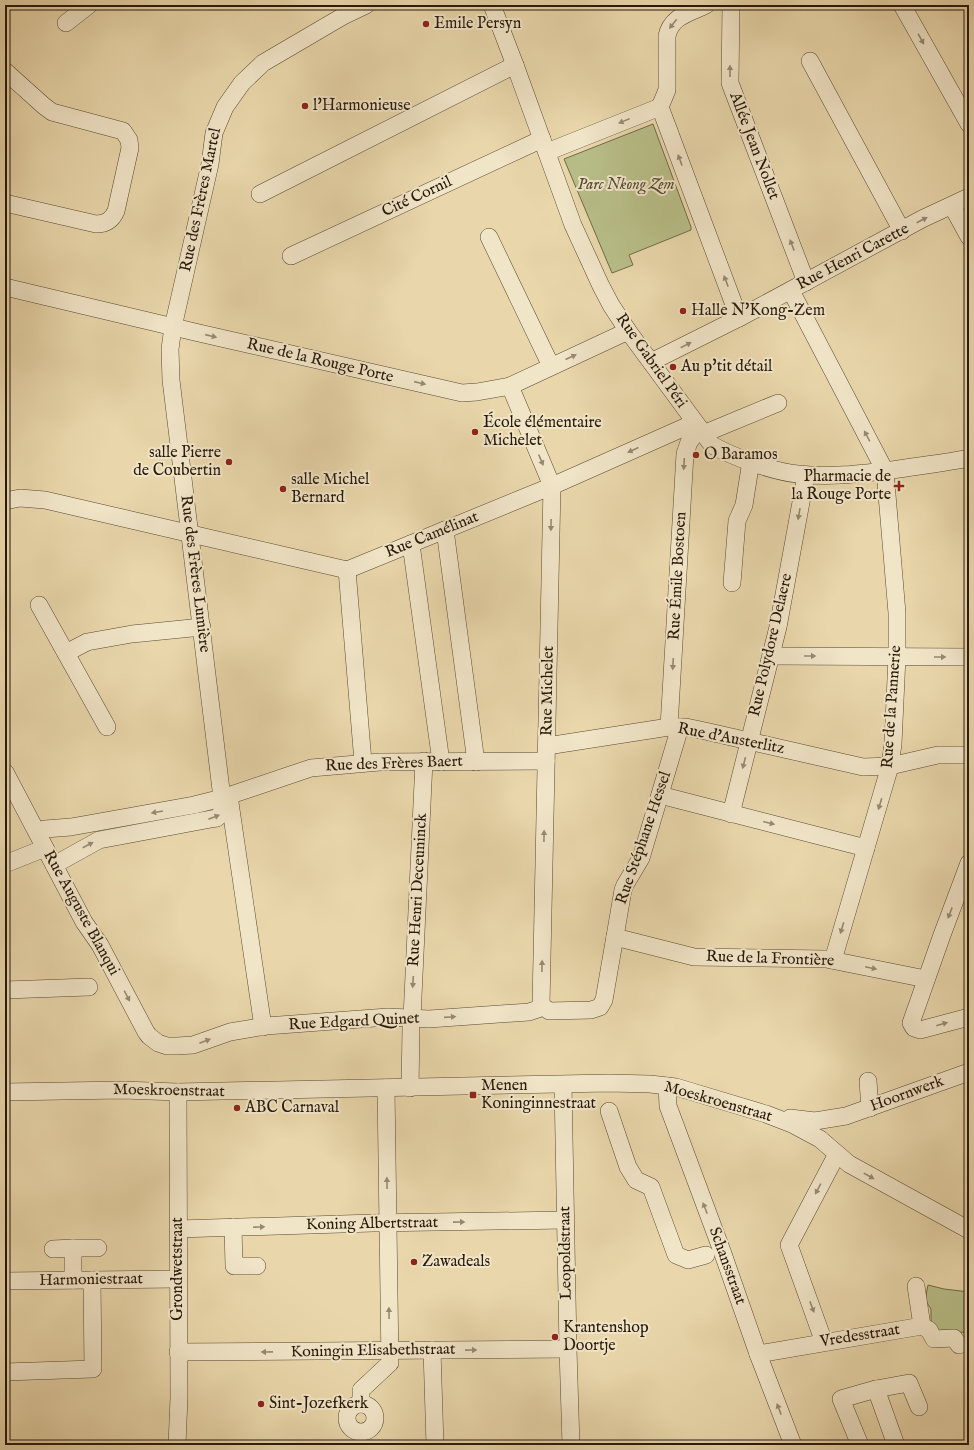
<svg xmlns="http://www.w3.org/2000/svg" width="974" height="1450" font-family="'IM FELL English',serif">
<rect width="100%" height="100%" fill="#e9d7ab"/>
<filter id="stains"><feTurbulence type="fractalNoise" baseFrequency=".005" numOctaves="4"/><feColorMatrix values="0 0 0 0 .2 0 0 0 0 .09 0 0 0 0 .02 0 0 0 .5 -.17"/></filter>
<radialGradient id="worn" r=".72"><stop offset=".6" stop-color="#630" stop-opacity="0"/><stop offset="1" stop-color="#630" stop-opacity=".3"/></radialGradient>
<g fill="#b8be88" stroke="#706b49">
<path d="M653 124 691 227V230L629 255 633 265 612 273 564 159Z"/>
<path d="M928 1285 944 1289 969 1292V1332L937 1333 931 1325V1309L925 1300Z"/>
</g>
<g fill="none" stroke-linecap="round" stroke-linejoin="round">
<defs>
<g id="minor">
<path d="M492 5 515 65 573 225 601 286 611 305 628 331 712 445C733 457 774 472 798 474 832 478 866 473 899 469 923 465 946 463 969 458"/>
<path d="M731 5 730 83 806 282"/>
<path d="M902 5 969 124"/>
<path d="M66 23 89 5"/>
<path d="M810 61 902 231"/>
<path d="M5 71 44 106 52 112 123 131 129 140 130 148 116 211C112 220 106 224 96 224L5 203"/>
<path d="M660 107 739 318"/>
<path d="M660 107 667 90V36C671 16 690 13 706 5"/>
<path d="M547 152 660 107"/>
<path d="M260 194 515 65"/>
<path d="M952 206 969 237"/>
<path d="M489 237 551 366"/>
<path d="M291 256 542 139"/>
<path d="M5 287 199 333 462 393 477 392 510 386 628 331"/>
<path d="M791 291 885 471 897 613V657L893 744 890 766 833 960"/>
<path d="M651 362 739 318 922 219 969 197"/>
<path d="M510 386 552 486 541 1005"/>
<path d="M703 434 778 403"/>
<path d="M5 501 20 498 45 500 347 570"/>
<path d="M445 530 476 762"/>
<path d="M411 544 441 762"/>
<path d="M347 570 552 486 694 423"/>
<path d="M347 570 363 762"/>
<path d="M732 583 737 521 744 505 751 461"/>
<path d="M39 605 107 727"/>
<path d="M66 653 87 642 132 634 202 627"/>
<path d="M771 656 969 657"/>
<path d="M669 727 685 454 689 442 699 429"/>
<path d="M547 746 669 727H686L705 731 863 767 890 766 938 755H969"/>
<path d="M5 772 84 922 100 945 146 1032 149 1036 158 1043 167 1046H177L193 1045 230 1032 266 1026 388 1017 429 1019 529 1012 538 1009 541 1005"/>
<path d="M660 795 866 848"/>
<path d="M229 796 263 1027"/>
<path d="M731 814 778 627 806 475"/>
<path d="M37 831 45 829 71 827 194 805 222 798 311 768 380 762 546 761"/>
<path d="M969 863 942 935 911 1023 914 1028 920 1030 969 1017"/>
<path d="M5 864 45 848"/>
<path d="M54 865 99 840 211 819 217 818 223 811 222 798 171 380 170 349 173 327 210 164 214 133 225 107 242 83 263 63 345 15 366 5"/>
<path d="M615 937 694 957 826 959 926 979"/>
<path d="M5 990 89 987"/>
<path d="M541 1005 549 1011 591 1010 600 1007 604 1000 623 890 625 885 641 858 680 727"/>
<path d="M412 1018 424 761"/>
<path d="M868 1081 870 1108"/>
<path d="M563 1085 568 1349 571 1445"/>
<path d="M667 1086 668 1106 722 1251 758 1354 793 1445"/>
<path d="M410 1088 411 1029"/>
<path d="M5 1092 122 1090 178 1092 609 1083 650 1084 676 1087 766 1114 792 1124 820 1139 849 1164 969 1230"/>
<path d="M609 1111 628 1167 636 1180 651 1187 676 1255 688 1260 706 1255"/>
<path d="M790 1118 815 1121 846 1116 969 1072"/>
<path d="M233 1227 234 1266H257"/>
<path d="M179 1229 373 1223 565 1220"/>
<path d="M53 1249 73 1248"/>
<path d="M73 1280V1248H98"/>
<path d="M5 1281 177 1279"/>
<path d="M916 1286 922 1326"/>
<path d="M922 1326 929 1330 934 1339 954 1338 959 1345"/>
<path d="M823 1342 821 1334 789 1245 837 1154"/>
<path d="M432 1350 435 1445"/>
<path d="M178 1352 568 1349"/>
<path d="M758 1354 922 1326"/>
<path d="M5 1372 93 1369 92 1280"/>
<path d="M876 1389 909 1383 919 1407"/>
<path d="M361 1404V1390L390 1363 386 1088"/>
<circle cx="361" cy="1418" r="14"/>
<path d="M177 1445 179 1398 178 1092"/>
<path d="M860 1445 841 1399 876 1389 896 1445"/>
</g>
</defs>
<use href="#minor" stroke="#584832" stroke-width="18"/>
<use href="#minor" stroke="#f1e5c8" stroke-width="17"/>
</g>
<defs><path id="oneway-solid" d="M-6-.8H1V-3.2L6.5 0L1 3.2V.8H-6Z"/></defs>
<g fill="#968972">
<use href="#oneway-solid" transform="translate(673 24) rotate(128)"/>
<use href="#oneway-solid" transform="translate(921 39) rotate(61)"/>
<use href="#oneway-solid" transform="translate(730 71) rotate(-90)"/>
<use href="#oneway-solid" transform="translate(624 121) rotate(158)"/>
<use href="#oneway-solid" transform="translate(680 160) rotate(-110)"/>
<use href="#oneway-solid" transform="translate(922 220) rotate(-27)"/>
<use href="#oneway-solid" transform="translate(792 245) rotate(-111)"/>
<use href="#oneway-solid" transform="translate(726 281) rotate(-111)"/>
<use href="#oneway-solid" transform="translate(211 336) rotate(13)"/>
<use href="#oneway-solid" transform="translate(686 345) rotate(-27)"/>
<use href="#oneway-solid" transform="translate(571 357) rotate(-24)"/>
<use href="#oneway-solid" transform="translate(420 383) rotate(13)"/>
<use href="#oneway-solid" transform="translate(867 436) rotate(-118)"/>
<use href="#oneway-solid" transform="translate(633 450) rotate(156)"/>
<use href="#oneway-solid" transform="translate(541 460) rotate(67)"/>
<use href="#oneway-solid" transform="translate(684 464) rotate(93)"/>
<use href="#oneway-solid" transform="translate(799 514) rotate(100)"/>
<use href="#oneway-solid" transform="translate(551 525) rotate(91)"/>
<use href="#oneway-solid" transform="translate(810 656)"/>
<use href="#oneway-solid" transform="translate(940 657)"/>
<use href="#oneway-solid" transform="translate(673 664) rotate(93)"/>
<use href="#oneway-solid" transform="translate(744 763) rotate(104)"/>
<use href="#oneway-solid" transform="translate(880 804) rotate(107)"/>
<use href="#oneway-solid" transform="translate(157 812) rotate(170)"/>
<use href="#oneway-solid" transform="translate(214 817) rotate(-21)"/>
<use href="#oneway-solid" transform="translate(769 823) rotate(14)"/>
<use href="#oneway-solid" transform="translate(544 836) rotate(-89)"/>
<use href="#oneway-solid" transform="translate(88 845) rotate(-28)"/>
<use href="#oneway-solid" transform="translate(950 913) rotate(111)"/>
<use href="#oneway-solid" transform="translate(842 928) rotate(107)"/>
<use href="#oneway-solid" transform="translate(542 966) rotate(-89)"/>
<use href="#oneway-solid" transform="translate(871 968) rotate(12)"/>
<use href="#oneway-solid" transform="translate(413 982) rotate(93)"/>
<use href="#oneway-solid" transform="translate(127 996) rotate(62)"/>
<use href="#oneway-solid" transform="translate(450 1017) rotate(-4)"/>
<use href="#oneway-solid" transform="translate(942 1024) rotate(-16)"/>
<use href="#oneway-solid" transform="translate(205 1041) rotate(-21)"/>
<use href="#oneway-solid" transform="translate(869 1176) rotate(29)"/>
<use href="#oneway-solid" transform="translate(387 1183) rotate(-91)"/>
<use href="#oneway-solid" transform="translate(818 1189) rotate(118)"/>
<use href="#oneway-solid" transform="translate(705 1208) rotate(-111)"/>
<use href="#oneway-solid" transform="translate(459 1222) rotate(-1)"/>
<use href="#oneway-solid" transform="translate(259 1227) rotate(-2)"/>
<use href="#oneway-solid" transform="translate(812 1307) rotate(70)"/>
<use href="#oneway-solid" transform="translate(389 1313) rotate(-91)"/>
<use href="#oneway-solid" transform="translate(471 1350) rotate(-1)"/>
<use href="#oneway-solid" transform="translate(267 1352) rotate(179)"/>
<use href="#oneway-solid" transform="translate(779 1409) rotate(-111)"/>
</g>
<g fill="#8f2418" stroke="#f1e5c8" stroke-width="1.5">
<circle cx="426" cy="24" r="4"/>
<circle cx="305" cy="106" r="4"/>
<circle cx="683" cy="311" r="4"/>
<circle cx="673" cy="367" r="4"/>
<circle cx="475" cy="432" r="4"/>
<circle cx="696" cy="455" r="4"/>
<circle cx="229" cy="462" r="4"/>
<path d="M897 480h4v4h4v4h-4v4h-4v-4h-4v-4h4z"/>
<circle cx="283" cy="489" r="4"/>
<rect x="469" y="1091" width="8" height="8" rx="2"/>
<circle cx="237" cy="1108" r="4"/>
<circle cx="414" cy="1262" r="4"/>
<circle cx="555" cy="1337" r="4"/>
<circle cx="261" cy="1404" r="4"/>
</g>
<g text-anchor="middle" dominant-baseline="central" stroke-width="4" stroke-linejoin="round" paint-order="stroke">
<g font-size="16" fill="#27180a" stroke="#f1e5c8" text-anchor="start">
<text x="434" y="24">Emile Persyn</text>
<text x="313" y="106">l'Harmonieuse</text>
<text x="691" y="311">Halle N'Kong-Zem</text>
<text x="681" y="367">Au p'tit détail</text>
<text x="483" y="423">École élémentaire<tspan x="483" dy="18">Michelet</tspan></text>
<text x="221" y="453" text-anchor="end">salle Pierre<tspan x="221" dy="18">de Coubertin</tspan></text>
<text x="704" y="455">O Baramos</text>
<text x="891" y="477" text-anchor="end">Pharmacie de<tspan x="891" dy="18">la Rouge Porte</tspan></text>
<text x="291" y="480">salle Michel<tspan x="291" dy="18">Bernard</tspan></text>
<text x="481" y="1086">Menen<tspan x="481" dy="18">Koninginnestraat</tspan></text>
<text x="245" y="1108">ABC Carnaval</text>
<text x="422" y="1262">Zawadeals</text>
<text x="563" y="1328">Krantenshop<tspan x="563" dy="18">Doortje</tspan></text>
<text x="269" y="1404">Sint-Jozefkerk</text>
</g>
<g font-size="16" fill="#27180a" stroke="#f1e5c8">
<text transform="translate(754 146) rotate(69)">Allée Jean Nollet</text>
<text transform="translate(417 197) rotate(-25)">Cité Cornil</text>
<text transform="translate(201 200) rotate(-78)">Rue des Frères Martel</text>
<text transform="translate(853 257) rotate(-28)">Rue Henri Carette</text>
<text transform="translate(320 361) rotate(13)">Rue de la Rouge Porte</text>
<text transform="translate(651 361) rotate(55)">Rue Gabriel Péri</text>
<text transform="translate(432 535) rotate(-22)">Rue Camélinat</text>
<text transform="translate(195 574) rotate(83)">Rue des Frères Lumière</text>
<text transform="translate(678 576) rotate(-87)">Rue Émile Bostoen</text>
<text transform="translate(771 645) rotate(-77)">Rue Polydore Delaere</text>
<text transform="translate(548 691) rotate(-89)">Rue Michelet</text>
<text transform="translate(892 707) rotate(-86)">Rue de la Pannerie</text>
<text transform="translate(731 739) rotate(11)">Rue d'Austerlitz</text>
<text transform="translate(394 764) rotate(-2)">Rue des Frères Baert</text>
<text transform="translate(644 838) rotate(-71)">Rue Stéphane Hessel</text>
<text transform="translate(418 890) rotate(-87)">Rue Henri Deceuninck</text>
<text transform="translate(81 913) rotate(61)">Rue Auguste Blanqui</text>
<text transform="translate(770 959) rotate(2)">Rue de la Frontière</text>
<text transform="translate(354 1022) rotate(-3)">Rue Edgard Quinet</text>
<text transform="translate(169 1091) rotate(1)">Moeskroenstraat</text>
<text transform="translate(907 1094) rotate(-20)">Hoornwerk</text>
<text transform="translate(718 1102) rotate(16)">Moeskroenstraat</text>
<text transform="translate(372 1224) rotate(-1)">Koning Albertstraat</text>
<text transform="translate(566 1253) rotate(-91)">Leopoldstraat</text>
<text transform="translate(727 1266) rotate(70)">Schansstraat</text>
<text transform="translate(178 1269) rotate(-90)">Grondwetstraat</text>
<text transform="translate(91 1280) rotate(-1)">Harmoniestraat</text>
<text transform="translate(860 1336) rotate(-9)">Vredesstraat</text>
<text transform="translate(373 1351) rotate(-1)">Koningin Elisabethstraat</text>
</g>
<g font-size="16" font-style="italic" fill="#524a30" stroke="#f1e5c8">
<text x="626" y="185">Parc Nkong Zem</text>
</g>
</g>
<rect width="974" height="1450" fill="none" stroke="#e9d7ab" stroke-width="20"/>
<rect x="6" y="6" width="962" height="1438" fill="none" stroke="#27180a" stroke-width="2"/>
<rect x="10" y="10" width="954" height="1430" fill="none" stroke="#27180a"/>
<rect width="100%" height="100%" filter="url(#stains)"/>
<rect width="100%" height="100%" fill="url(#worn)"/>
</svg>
